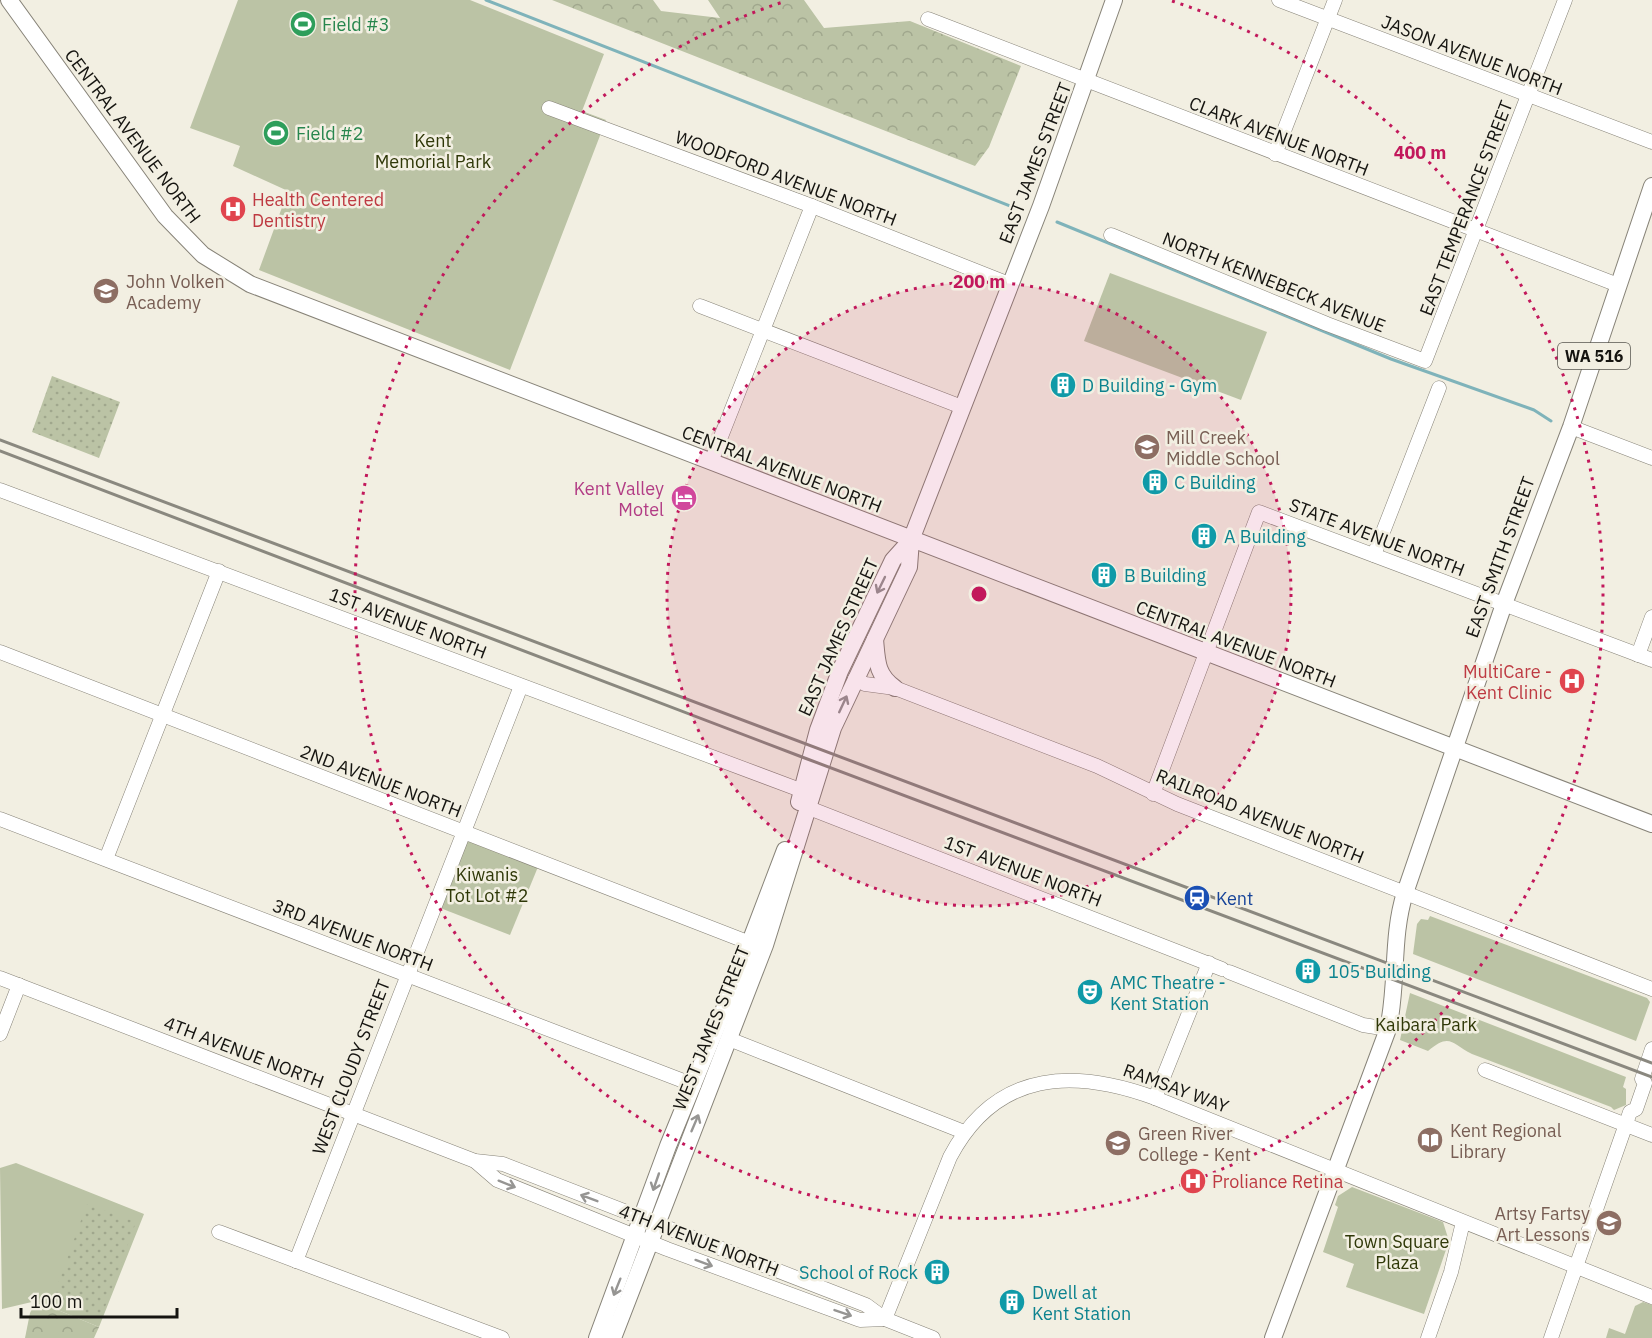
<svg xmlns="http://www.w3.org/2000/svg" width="1652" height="1338" font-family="'IBM Plex Sans',sans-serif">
<defs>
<pattern id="forest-crowns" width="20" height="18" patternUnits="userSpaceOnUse" patternTransform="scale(1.5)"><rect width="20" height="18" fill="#bbc3a5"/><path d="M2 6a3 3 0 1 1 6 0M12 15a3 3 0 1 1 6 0" fill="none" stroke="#a0a78d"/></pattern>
<pattern id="garden-dots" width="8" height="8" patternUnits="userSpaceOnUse" patternTransform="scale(1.5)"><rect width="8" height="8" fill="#bbc3a5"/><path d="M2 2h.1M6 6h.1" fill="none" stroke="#a0a78d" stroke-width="1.8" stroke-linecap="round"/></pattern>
</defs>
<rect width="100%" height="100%" fill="#f2efe2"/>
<g fill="url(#forest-crowns)">
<path d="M552 0H653L661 11 720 18 708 0H804L824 28 910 21 1021 66 989 147 975 166Z"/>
<path d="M36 1301 99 1327 94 1338H25L30 1313Z"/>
</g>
<g fill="#bbc3a5">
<path d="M238 0H470L604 54 582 111 606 120 510 370 259 270 288 191 233 166 240 146 190 128Z"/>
<path d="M1110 273 1267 332 1241 400 1084 341Z"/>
<path d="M463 833 540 862 510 935 435 906Z"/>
<path d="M1430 916 1647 998 1650 1002 1636 1041 1413 954 1417 924 1421 919 1428 920Z"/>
<path d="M1410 993 1626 1077 1623 1087 1626 1089V1105L1614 1110 1611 1107 1472 1054C1452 1044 1450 1032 1428 1051L1400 1040Z"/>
<path d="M16 1163 144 1214 99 1327 36 1301 2 1309 0 1168Z"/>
<path d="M1352 1187 1443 1222 1449 1241 1424 1314 1346 1287 1354 1264 1323 1252 1338 1207 1335 1205 1338 1196Z"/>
<path d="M1643 1302 1652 1305V1338H1606L1609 1328 1625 1334 1635 1306Z"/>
</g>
<g fill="url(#garden-dots)">
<path d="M52 376 120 402 99 458 32 432Z"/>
<path d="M87 1204 136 1222 101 1318 52 1300Z"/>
</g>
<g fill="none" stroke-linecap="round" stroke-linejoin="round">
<g stroke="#7fb3ba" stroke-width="3">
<path d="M486 0 1018 209"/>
<path d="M1057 222 1391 359 1534 410 1551 421"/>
</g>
<defs>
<g id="minor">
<path d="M1279 0 1652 142"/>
<path d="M928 19 1618 285"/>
<path d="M549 108 812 206 1009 284"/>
<path d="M1275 154 1335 0"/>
<path d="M1111 235 1327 324 1425 361 1565 0"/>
<path d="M700 306 962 407"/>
<path d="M1571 427 1652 458"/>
<path d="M711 462 812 206"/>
<path d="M0 490 803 791"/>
<path d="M1374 555 1439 388"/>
<path d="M0 652 750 943"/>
<path d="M1638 655 1652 617"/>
<path d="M855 679 865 684 895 688 1097 766 1177 804 1652 989"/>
<path d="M1153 794 1259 512 1652 660"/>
<path d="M809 808 1222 969"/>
<path d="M0 819 694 1085"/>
<path d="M106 859 219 571"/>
<path d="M1229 972 1363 1025 1388 1029"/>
<path d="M0 978 475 1161 503 1164 866 1305 885 1319 933 1338"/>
<path d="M0 1034 19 985"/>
<path d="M729 1039 964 1132"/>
<path d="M1485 1070 1652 1135"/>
<path d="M1155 1098 1209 963"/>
<path d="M475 1161 497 1180 667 1249 860 1320 885 1319"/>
<path d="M219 1232 502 1338"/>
<path d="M296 1261 521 686"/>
<path d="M885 1319 950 1157C996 1070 1073 1068 1155 1098L1652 1297"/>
<path d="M1428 1338 1451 1272 1463 1222"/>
<path d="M1551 1338 1626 1124 1630 1112 1636 1109 1645 1083 1642 1079 1652 1049"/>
</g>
<g id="major">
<path d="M9 0 165 216 203 255 250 284 1652 824"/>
<path d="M875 639C877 660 876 675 895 688"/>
<path d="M799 802 818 730 840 671 893 560 911 540"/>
<path d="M597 1338 668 1146 731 992 785 850"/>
<path d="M613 1338 765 945 833 728 909 567 911 540 1041 206 1114 0"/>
<path d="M1273 1338 1388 1029C1398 984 1391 937 1405 893L1504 604 1571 427 1652 186"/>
</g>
</defs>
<use href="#minor" stroke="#878378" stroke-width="15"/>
<use href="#major" stroke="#878378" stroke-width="18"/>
<use href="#minor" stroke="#fff" stroke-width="14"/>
<use href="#major" stroke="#fff" stroke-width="16"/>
<g stroke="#8a887f" stroke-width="3">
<path d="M0 440 1652 1063"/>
<path d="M0 451 802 757 1652 1077"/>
</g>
</g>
<defs><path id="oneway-shaft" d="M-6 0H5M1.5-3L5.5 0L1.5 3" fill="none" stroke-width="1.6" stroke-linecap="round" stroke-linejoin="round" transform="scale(1.5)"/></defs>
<g stroke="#969593">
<use href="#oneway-shaft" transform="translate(881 585) rotate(116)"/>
<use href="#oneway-shaft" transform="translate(843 704) rotate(-65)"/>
<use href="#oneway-shaft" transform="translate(695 1123) rotate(-67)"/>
<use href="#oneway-shaft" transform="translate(656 1182) rotate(109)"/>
<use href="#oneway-shaft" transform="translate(507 1184) rotate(22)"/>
<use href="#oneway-shaft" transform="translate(589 1198) rotate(-159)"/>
<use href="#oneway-shaft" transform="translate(704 1263) rotate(20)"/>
<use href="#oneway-shaft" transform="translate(617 1287) rotate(112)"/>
<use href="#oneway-shaft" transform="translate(843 1313) rotate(19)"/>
</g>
<circle cx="979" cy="594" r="312" fill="#c2185b" fill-opacity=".12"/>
<g fill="none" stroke="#c2185b" stroke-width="3" stroke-dasharray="3 6">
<circle cx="979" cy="594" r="312"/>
<path d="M1172 1A624 624 0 1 1 786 1"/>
</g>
<defs>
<symbol id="stadium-disc" viewBox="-11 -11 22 22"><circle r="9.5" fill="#2e9e5b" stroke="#f2efe2"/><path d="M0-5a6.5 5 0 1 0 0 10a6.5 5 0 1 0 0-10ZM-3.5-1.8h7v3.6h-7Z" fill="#fff"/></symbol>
<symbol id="hospital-disc" viewBox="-11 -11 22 22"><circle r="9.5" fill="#e0444e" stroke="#f2efe2"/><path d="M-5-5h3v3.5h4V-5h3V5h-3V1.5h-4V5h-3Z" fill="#fff"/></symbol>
<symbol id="school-disc" viewBox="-11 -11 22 22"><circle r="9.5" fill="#8d6e63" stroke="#f2efe2"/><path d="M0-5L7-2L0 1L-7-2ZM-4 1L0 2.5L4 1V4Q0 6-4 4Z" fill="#fff"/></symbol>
<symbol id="building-disc" viewBox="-11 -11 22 22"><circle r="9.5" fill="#0f9aa8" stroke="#f2efe2"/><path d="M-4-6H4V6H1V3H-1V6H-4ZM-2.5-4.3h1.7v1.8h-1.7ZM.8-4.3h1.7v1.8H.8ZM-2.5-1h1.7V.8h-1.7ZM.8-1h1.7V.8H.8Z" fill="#fff"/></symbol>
<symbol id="hotel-disc" viewBox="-11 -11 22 22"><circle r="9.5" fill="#d1479c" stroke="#f2efe2"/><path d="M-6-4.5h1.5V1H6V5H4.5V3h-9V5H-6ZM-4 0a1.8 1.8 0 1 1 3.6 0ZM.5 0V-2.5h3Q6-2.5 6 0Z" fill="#fff"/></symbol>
<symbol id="station-disc" viewBox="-11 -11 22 22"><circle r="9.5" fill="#1a4fb4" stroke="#f2efe2"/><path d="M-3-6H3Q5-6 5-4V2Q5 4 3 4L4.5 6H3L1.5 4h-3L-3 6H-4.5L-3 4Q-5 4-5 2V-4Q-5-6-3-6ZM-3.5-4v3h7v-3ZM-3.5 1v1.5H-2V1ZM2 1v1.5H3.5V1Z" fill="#fff"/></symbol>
<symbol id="theatre-disc" viewBox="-11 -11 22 22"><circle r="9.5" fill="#0f9aa8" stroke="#f2efe2"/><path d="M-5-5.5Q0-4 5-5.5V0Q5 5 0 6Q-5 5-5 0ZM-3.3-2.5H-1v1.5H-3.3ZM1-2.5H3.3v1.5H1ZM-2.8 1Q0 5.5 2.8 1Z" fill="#fff"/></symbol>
<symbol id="library-disc" viewBox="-11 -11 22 22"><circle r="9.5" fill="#8d6e63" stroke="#f2efe2"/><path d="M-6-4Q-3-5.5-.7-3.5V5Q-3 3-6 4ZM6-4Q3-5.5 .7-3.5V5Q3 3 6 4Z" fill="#fff"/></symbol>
<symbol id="university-disc" viewBox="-11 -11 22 22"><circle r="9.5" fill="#8d6e63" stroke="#f2efe2"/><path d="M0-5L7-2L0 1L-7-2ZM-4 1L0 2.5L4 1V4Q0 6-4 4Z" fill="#fff"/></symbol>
</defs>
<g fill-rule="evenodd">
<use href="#stadium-disc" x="288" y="9" width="30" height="30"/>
<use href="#stadium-disc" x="261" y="118" width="30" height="30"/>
<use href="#hospital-disc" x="218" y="194" width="30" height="30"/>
<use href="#school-disc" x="91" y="276" width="30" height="30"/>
<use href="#building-disc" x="1048" y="370" width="30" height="30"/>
<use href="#school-disc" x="1132" y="432" width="30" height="30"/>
<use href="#building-disc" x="1140" y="467" width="30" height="30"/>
<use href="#hotel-disc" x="669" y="483" width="30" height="30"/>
<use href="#building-disc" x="1189" y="521" width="30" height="30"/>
<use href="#building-disc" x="1089" y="560" width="30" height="30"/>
<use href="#hospital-disc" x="1557" y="666" width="30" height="30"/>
<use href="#station-disc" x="1182" y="883" width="30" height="30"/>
<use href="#building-disc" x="1293" y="956" width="30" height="30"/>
<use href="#theatre-disc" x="1075" y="977" width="30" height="30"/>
<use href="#library-disc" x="1415" y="1125" width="30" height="30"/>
<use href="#university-disc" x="1103" y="1128" width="30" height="30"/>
<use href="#hospital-disc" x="1178" y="1166" width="30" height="30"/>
<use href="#school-disc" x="1594" y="1208" width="30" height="30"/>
<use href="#building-disc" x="922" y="1257" width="30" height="30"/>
<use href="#building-disc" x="997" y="1287" width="30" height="30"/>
</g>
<g text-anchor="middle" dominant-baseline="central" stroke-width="5" stroke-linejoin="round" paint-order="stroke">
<rect fill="#f2efe2" stroke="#57564f" stroke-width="1.5" x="1558" y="343" width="72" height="26" rx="4.5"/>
<g font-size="16" font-weight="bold" fill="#151410">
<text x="1594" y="356">WA 516</text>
</g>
<g font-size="18" fill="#27864d" stroke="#f2efe2" text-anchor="start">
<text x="322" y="24">Field #3</text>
<text x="296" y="133">Field #2</text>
</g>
<g font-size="18" fill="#151410" stroke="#f2efe2">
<text transform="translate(1472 55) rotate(21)">JASON AVENUE NORTH</text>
<text transform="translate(133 136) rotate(53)">CENTRAL AVENUE NORTH</text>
<text transform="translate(1279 136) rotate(21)">CLARK AVENUE NORTH</text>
<text transform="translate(1035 163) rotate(-69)">EAST JAMES STREET</text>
<text transform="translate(786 178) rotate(21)">WOODFORD AVENUE NORTH</text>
<text transform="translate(1466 208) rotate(-69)">EAST TEMPERANCE STREET</text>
<text transform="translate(1274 282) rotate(22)">NORTH KENNEBECK AVENUE</text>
<text transform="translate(782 469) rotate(21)">CENTRAL AVENUE NORTH</text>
<text transform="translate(1377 537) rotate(21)">STATE AVENUE NORTH</text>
<text transform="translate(1500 557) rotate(-70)">EAST SMITH STREET</text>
<text transform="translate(408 623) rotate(21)">1ST AVENUE NORTH</text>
<text transform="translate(838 637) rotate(-66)">EAST JAMES STREET</text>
<text transform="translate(1236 644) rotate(21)">CENTRAL AVENUE NORTH</text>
<text transform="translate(381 781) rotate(21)">2ND AVENUE NORTH</text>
<text transform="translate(1260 816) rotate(22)">RAILROAD AVENUE NORTH</text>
<text transform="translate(1023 871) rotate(21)">1ST AVENUE NORTH</text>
<text transform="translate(353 935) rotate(21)">3RD AVENUE NORTH</text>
<text transform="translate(711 1028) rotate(-68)">WEST JAMES STREET</text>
<text transform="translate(244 1052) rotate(21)">4TH AVENUE NORTH</text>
<text transform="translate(351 1067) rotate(-69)">WEST CLOUDY STREET</text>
<text transform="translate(1176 1088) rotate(20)">RAMSAY WAY</text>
<text transform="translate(699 1240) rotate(21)">4TH AVENUE NORTH</text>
</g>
<g font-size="18" fill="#2f3808" stroke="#f2efe2">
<text x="433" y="140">Kent<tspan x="433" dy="21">Memorial Park</tspan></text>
<text x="487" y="874">Kiwanis<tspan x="487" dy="21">Tot Lot #2</tspan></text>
<text x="1426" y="1024">Kaibara Park</text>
<text x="1397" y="1241">Town Square<tspan x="1397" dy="21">Plaza</tspan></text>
</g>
<g font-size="18" fill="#be3a42" stroke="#f2efe2" text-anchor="start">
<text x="252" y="199">Health Centered<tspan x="252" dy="21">Dentistry</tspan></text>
<text x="1552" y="671" text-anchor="end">MultiCare -<tspan x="1552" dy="21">Kent Clinic</tspan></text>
<text x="1212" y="1181">Proliance Retina</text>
</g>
<g font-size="18" fill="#785e54" stroke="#f2efe2" text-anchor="start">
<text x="126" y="281">John Volken<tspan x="126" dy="21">Academy</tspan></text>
<text x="1166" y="437">Mill Creek<tspan x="1166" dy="21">Middle School</tspan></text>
<text x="1450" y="1130">Kent Regional<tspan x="1450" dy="21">Library</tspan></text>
<text x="1138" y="1133">Green River<tspan x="1138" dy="21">College - Kent</tspan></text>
<text x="1590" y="1213" text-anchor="end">Artsy Fartsy<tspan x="1590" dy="21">Art Lessons</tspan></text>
</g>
<g font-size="18" fill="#0d838f" stroke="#f2efe2" text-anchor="start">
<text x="1082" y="385">D Building - Gym</text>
<text x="1174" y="482">C Building</text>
<text x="1224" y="536">A Building</text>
<text x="1124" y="575">B Building</text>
<text x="1328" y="971">105 Building</text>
<text x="1110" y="982">AMC Theatre -<tspan x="1110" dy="21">Kent Station</tspan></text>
<text x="918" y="1272" text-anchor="end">School of Rock</text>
<text x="1032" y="1292">Dwell at<tspan x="1032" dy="21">Kent Station</tspan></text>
</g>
<g font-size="18" fill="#b23c85" stroke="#f2efe2" text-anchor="end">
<text x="664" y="488">Kent Valley<tspan x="664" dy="21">Motel</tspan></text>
</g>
<g font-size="18" fill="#164399" stroke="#f2efe2" text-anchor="start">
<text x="1216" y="898">Kent</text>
</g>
</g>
<circle cx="979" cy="594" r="9" fill="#c2185b" stroke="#f2efe2" stroke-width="3"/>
<g font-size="18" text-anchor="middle" font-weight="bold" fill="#c2185b" stroke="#f2efe2" stroke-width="5" stroke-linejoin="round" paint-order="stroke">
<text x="1420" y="159">400 m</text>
<text x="979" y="288">200 m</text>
</g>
<path d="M21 1308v9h156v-9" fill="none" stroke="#151410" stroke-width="3"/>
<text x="30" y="1308" font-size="18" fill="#151410" stroke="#f2efe2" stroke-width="4.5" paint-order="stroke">100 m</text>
</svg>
